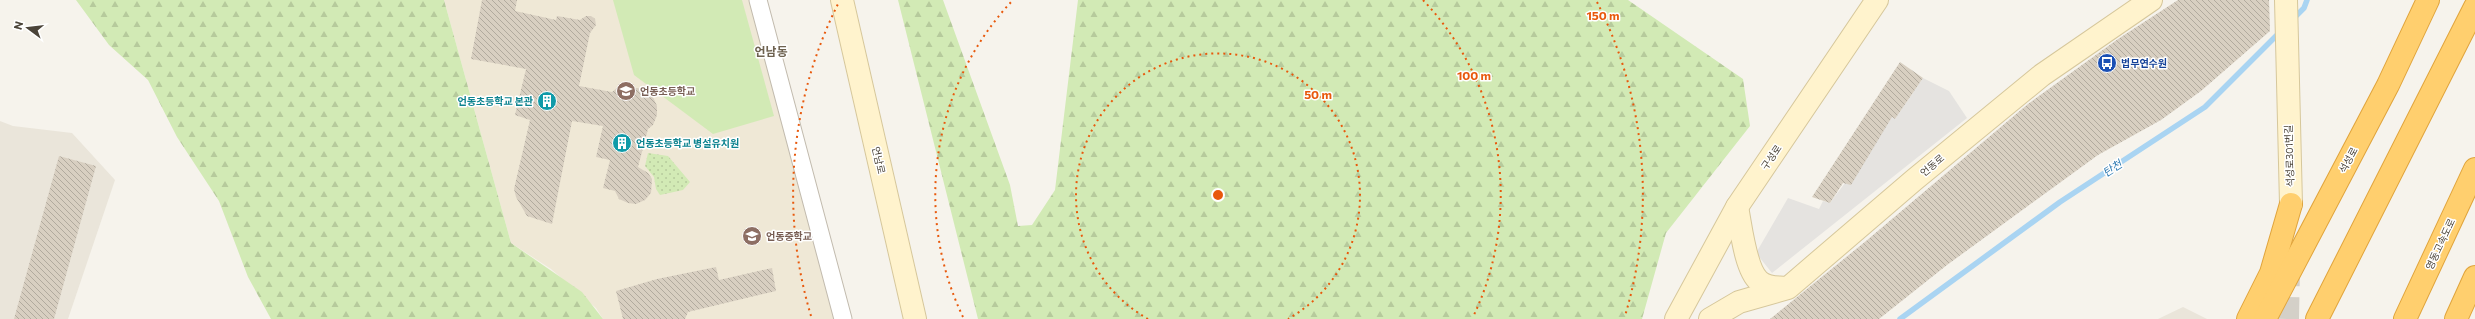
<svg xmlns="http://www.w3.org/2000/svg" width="2475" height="319" font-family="Commissioner,'Noto Sans KR',sans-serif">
<defs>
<pattern id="forest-firs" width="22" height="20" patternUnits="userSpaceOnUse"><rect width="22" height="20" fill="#d2eab5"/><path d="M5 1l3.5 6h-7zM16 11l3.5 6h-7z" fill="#b6ca9c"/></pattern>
<pattern id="park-dots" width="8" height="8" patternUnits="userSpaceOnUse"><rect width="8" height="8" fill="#d2eab5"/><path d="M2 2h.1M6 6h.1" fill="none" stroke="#b6ca9c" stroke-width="1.8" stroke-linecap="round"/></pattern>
<pattern id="building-back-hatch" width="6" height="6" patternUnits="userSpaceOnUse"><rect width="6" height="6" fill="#d8cfc1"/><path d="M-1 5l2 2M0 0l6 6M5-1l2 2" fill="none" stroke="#b1aa9e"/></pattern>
</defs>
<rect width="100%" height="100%" fill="#f6f3ec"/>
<g fill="#eae5da">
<path d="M0 121 13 126 72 133 115 180 68 319H0Z"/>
<path d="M2183 307 2207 319H2158Z"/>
</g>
<path fill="#efe8d6" d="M444 0H758L843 319H603L596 308 551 269 511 243Z"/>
<g fill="url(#forest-firs)">
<path d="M76 0H444L511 243 582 292 603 319H271L248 277 219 201 177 137 148 80 109 45Z"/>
<path d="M898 0H943L1010 185 1018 226 1032 225 1055 190 1078 0H1628L1743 79 1750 126 1666 233 1642 319H978Z"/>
</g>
<path fill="url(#park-dots)" d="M648 153 668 156 690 182 683 190 660 195 656 189 654 177 645 166Z"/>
<path fill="#d2eab5" d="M613 0H742L774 116 713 134 634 75Z"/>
<path fill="#e5e3e0" d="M1923 78 1949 91 1967 118 1772 273 1756 253 1788 198 1819 209 1823 201 1830 203 1880 136 1860 124 1872 106 1895 119Z"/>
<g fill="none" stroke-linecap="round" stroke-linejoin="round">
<g stroke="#a9d4f2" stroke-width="5.5">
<path d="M2292 20 2304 8 2307 0"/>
<path d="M1900 319 2060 202 2205 107 2280 32"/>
</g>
</g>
<g fill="url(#building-back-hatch)">
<path d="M482 0H517L515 11 556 20 557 16 580 20 586 16H591L595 19 596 25 590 33 579 86 612 92 617 88H638L653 97 657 106V115L653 125 648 129 638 167 648 173 652 179 651 193 645 200 636 204 628 203 619 199 615 191 603 188 610 160 596 157 603 126 572 121 552 224 527 216 516 197 514 189 530 120 515 115 526 69 471 59Z"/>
<path d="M2178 0H2269L2270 31 2201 91 2161 120 2098 155 1947 265 1879 319H1770L1866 241 2028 104 2118 39Z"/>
<path d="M1900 62 1923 78 1895 119 1892 117 1851 185 1843 183 1830 203 1812 197Z"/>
<path d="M59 156 96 166 54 319H14Z"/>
<path d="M716 267 719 280 772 268 776 291 688 312 685 319H623L616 291 657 279Z"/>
</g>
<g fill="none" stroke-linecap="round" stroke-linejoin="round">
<path stroke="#d4d0c8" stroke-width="22" stroke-dasharray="22 11" stroke-linecap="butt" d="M2288 319 2289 268"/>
<defs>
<path id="street" d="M758 0 843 319"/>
<g id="secondary">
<path d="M842 0 915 319"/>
<path d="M2286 0 2291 204"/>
<path d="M1737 207C1741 226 1745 269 1759 281 1766 288 1775 287 1785 288"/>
<path d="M1676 319 1737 207 1877 0"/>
<path d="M1710 319 1739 302 1788 288 1914 180 2042 75 2151 0"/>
</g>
<g id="highway">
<path d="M2248 319 2271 273 2291 204"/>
<path d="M2265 319 2388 85 2428 0"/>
<path d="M2317 319 2475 7"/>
<path d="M2405 319 2475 169"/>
<path d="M2456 319 2475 277"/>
</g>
</defs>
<use href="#street" stroke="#c2bbae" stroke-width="19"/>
<use href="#secondary" stroke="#d6c79b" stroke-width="24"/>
<use href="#highway" stroke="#e0a43c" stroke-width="24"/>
<use href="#street" stroke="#fff" stroke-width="17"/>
<use href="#secondary" stroke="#fff3cd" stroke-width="22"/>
<use href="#highway" stroke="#ffcf6e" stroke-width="22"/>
</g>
<g fill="none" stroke="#e8590c" stroke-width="2" stroke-dasharray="2 4">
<path d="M1148 319A142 142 0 1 1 1288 319"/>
<path d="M963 317A283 283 0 0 1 1013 0M1423 0A283 283 0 0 1 1473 317"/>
<path d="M811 316A425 425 0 0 1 839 2M1597 2A425 425 0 0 1 1625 316"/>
</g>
<defs>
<symbol id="bus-disc" viewBox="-11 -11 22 22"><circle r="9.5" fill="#1a4fb4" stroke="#fff"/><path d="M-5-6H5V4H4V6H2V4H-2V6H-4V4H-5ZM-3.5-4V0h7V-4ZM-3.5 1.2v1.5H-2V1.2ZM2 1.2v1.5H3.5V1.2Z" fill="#fff"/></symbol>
<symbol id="school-disc" viewBox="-11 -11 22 22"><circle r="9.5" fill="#8d6e63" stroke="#fff"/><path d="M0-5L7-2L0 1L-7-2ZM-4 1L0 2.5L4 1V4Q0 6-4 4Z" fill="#fff"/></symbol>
<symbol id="building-disc" viewBox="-11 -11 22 22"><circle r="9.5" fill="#0f9aa8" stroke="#fff"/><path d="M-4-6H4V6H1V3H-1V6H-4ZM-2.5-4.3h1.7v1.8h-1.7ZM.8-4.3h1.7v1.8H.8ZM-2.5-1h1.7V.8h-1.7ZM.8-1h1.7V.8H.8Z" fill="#fff"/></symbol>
</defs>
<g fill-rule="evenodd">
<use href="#bus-disc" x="2096" y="52" width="22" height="22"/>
<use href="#school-disc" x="615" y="80" width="22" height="22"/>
<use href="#building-disc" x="536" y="90" width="22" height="22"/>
<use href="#building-disc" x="611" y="132" width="22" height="22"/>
<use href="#school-disc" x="741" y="225" width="22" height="22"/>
</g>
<g text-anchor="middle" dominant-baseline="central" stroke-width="3" stroke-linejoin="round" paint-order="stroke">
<g font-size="10" font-weight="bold" fill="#164399" stroke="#fff" text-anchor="start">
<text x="2121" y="63">법무연수원</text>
</g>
<g font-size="10" font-weight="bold" fill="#785e54" stroke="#fff" text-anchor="start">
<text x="640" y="91">언동초등학교</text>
<text x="766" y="236">언동중학교</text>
</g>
<g font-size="10" font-weight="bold" fill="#0d838f" stroke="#fff" text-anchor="end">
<text x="533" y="101">언동초등학교 본관</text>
<text x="636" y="143" text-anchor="start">언동초등학교 병설유치원</text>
</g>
<g font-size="10" fill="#4b4439" stroke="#fff">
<text transform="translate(2289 156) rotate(-92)">석성로301번길</text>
<text transform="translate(1771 157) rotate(-56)">구성로</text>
<text transform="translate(879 160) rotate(77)">언남로</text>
<text transform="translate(2348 160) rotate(-62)">석성로</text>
<text transform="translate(1932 165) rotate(-40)">언동로</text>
<text transform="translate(2440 244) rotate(-65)">영동고속도로</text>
</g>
<g font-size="11" font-style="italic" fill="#2e7ab2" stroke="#fff">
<text transform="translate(2112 168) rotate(-33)">탄천</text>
</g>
<g font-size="12" font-weight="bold" fill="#6e6250" stroke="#fff">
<text x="771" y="51">언남동</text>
</g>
</g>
<circle cx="1218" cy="195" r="6" fill="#e8590c" stroke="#fff" stroke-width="2"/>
<g font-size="12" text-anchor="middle" font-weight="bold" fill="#e8590c" stroke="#fff" stroke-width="3" stroke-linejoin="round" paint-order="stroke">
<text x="1603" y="20">150 m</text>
<text x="1474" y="80">100 m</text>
<text x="1318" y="99">50 m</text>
</g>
<g transform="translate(28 28) rotate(285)" stroke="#ffffff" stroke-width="3" paint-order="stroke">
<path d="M0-3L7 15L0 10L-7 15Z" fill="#4b4439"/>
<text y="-6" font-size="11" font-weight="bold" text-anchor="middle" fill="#4b4439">N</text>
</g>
</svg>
